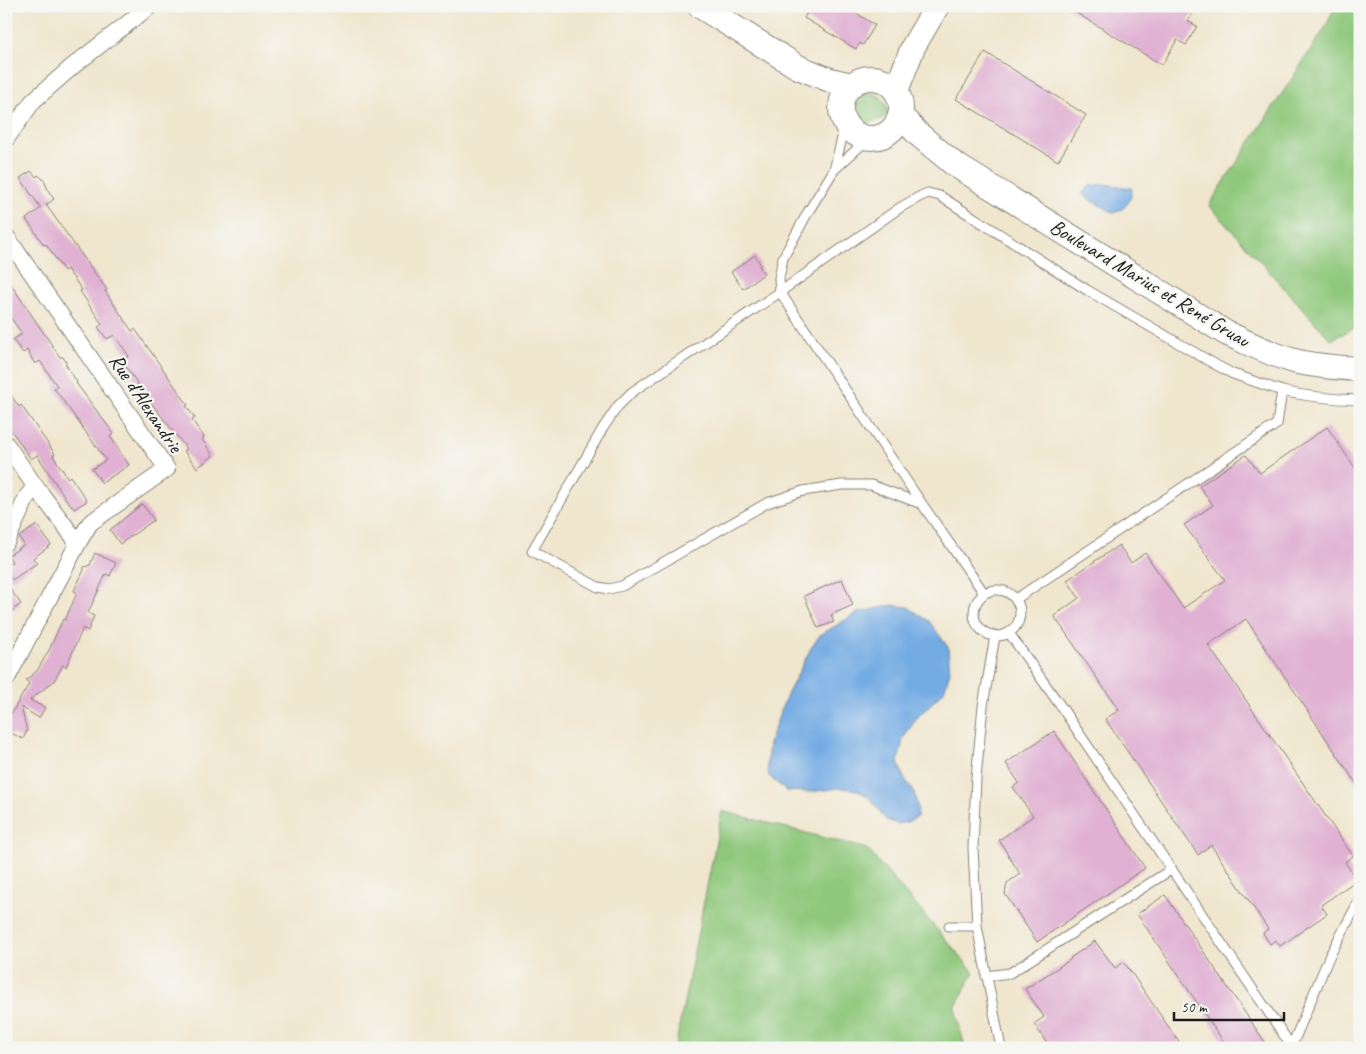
<svg xmlns="http://www.w3.org/2000/svg" width="1366" height="1054" font-family="Caveat,sans-serif">
<rect width="100%" height="100%" fill="#f6f6f2"/>
<filter id="ink" filterUnits="userSpaceOnUse"><feTurbulence type="fractalNoise" baseFrequency=".02" numOctaves="2"/><feDisplacementMap in="SourceGraphic" scale="10" xChannelSelector="R" yChannelSelector="G"/><feConvolveMatrix kernelMatrix="1 2 1 2 8 2 1 2 1" color-interpolation-filters="sRGB"/></filter>
<filter id="wash" filterUnits="userSpaceOnUse"><feTurbulence type="fractalNoise" baseFrequency=".0096" numOctaves="4" result="noise"/><feDisplacementMap in="SourceGraphic" scale="20" xChannelSelector="R" yChannelSelector="G"/><feGaussianBlur stdDeviation="1.12" result="paint"/><feColorMatrix in="noise" values="0 0 0 0 0 0 0 0 0 0 0 0 0 0 0 0 0 1.4 0 .05"/><feComposite in="paint" operator="in"/></filter>
<g filter="url(#wash)">
<rect width="100%" height="100%" fill="#f0e6ce"/>
<g fill="#8fc87c" stroke="#56724c">
<path d="M1335 6H1360V325L1331 340 1209 205 1327 25Z"/>
<path d="M868 93C882 94 889 103 887 117L859 126C846 113 850 98 868 93Z"/>
<path d="M722 811 867 849 974 972 955 1008 965 1048H675Z"/>
</g>
<g fill="#73abe3" stroke="#486480">
<path d="M1104 184 1132 188C1131 201 1127 208 1114 213L1089 199 1082 193 1090 186Z"/>
<path d="M892 605 908 607 929 621 948 647 950 672 944 691 916 719 903 739 898 762 903 776 914 792 918 809 917 817 907 822 898 824 886 820 870 798 858 790 840 788 810 792 786 791 769 776 767 764 769 743 785 699 811 648 820 635 857 613Z"/>
</g>
<g id="blocks">
<g fill="#e0b1d3">
<path d="M811 6H845L875 25 863 45 860 43 856 49 804 18Z"/>
<path d="M1065 6H1197L1188 21 1197 26 1186 45 1177 40 1162 65Z"/>
<path d="M985 52 1086 115 1058 161 956 99Z"/>
<path d="M31 171 36 177 38 175 44 180 48 190 54 199 46 205 107 290 105 291 132 331 135 329 188 405 186 406 195 418 192 420 204 437 202 439 213 456 197 468 184 451 187 449 151 403 122 361 129 356 114 335 107 339 98 327 102 324 80 291 82 290 67 269 64 271 46 244 44 245 26 219 41 208 20 178Z"/>
<path d="M755 255 761 265 759 266 764 274 743 289 731 272Z"/>
<path d="M6 277 60 357H63L66 362V365L77 382 76 383 114 434 110 436 129 465 102 483 92 469 106 460 54 388 57 386 40 361 35 364 27 350 23 353 13 340 22 334 6 311Z"/>
<path d="M6 388 19 407 21 405 55 454 53 456 68 478 70 476 87 501 74 509 69 502H68L37 455 31 459 6 423Z"/>
<path d="M1327 427 1360 475V789L1246 619 1208 645 1353 856 1345 862 1357 880 1321 905 1327 914 1280 946 1275 940 1270 944 1263 933 1268 929 1211 845 1198 855 1125 748 1105 719 1119 710 1054 616 1079 598 1067 580 1119 545 1131 563 1145 553 1183 608 1225 580 1184 525 1213 505 1199 486 1246 455 1260 473Z"/>
<path d="M142 504 154 520 120 544 110 530Z"/>
<path d="M37 525 51 545 33 558 37 563 12 580 6 571V566L12 562 8 556 24 545 19 537Z"/>
<path d="M95 553 116 563 110 576 106 574 88 613 94 616 88 631 83 628 66 667 63 665 54 681 30 700 45 708 39 718 21 707 27 731 23 739 13 734 6 736V722L29 684 26 680 37 671 49 650 63 619 65 620 77 593 74 591 84 570V567L90 565Z"/>
<path d="M842 579 853 605 831 615 834 622 818 628 804 596Z"/>
<path d="M6 583 21 604 6 615Z"/>
<path d="M1054 731 1145 868 1037 942 1005 894 1007 883 1020 874 999 840 1033 816 1013 787 1019 783 1006 763Z"/>
<path d="M1165 895 1269 1048H1228L1219 1035 1137 914Z"/>
<path d="M1095 941 1115 968 1124 962 1183 1048H1050L1034 1024 1044 1017 1025 989 1071 959 1070 958Z"/>
</g>
</g>
</g>
<g filter="url(#ink)">
<use href="#blocks" fill-opacity="0" stroke="#868175" stroke-width="1"/>
<g fill="none" stroke-linecap="round" stroke-linejoin="round">
<defs>
<g id="lane">
<path d="M868 139 834 170 808 212 783 258 779 278 780 292 922 504 984 593"/>
<path d="M834 170 845 126"/>
<path d="M922 504 871 485H842L803 491 767 503 622 586 609 589 598 587 532 551 603 428 618 406 632 392 780 292 901 207 921 196 928 193 940 196 1087 290 1216 365 1233 374 1282 391"/>
<circle cx="997" cy="613" r="23"/>
<path d="M1016 599 1277 424 1282 391C1308 397 1333 399 1360 400"/>
<path d="M1009 633 1062 708 1292 1047"/>
<path d="M995 636 983 706 976 778 973 848 977 926 1001 1048"/>
<path d="M949 926H977"/>
<path d="M986 976 1010 973 1172 869"/>
<path d="M1291 1048 1329 957 1360 899"/>
</g>
<g id="street">
<path d="M6 139 33 101 73 66 150 6"/>
<path d="M6 236 167 469 90 523 78 543 6 680"/>
<path d="M6 444 35 486 78 543"/>
<path d="M6 542 27 497 35 486"/>
</g>
<g id="secondary">
<path d="M700 6 798 67 830 80 851 85"/>
<circle cx="871" cy="108" r="30"/>
<path d="M896 91 913 47 937 6"/>
<path d="M900 115 918 134 954 164 1226 333C1249 343 1273 356 1298 362 1318 366 1339 368 1360 369"/>
</g>
</defs>
<use href="#lane" stroke="#868175" stroke-width="11"/>
<use href="#street" stroke="#868175" stroke-width="18"/>
<use href="#secondary" stroke="#868175" stroke-width="26"/>
<use href="#lane" stroke="#fff" stroke-width="9"/>
<use href="#street" stroke="#fff" stroke-width="16"/>
<use href="#secondary" stroke="#fff" stroke-width="24"/>
</g>
</g>
<g text-anchor="middle" dominant-baseline="central" stroke-width="4.5" stroke-linejoin="round" paint-order="stroke">
<g font-size="21" fill="#1c1c1c" stroke="#f6f6f2">
<text transform="translate(1150 283) rotate(31)">Boulevard Marius et René Gruau</text>
<text transform="translate(146 403) rotate(56)">Rue d'Alexandrie</text>
</g>
</g>
<rect width="1366" height="1054" fill="none" stroke="#f6f6f2" stroke-width="25"/>
<path d="M1174 1012v8h110v-8" fill="none" stroke="#1c1c1c" stroke-width="2.5"/>
<text x="1181" y="1012" font-size="15" fill="#1c1c1c" stroke="#f6f6f2" stroke-width="4" paint-order="stroke">50 m</text>
</svg>
